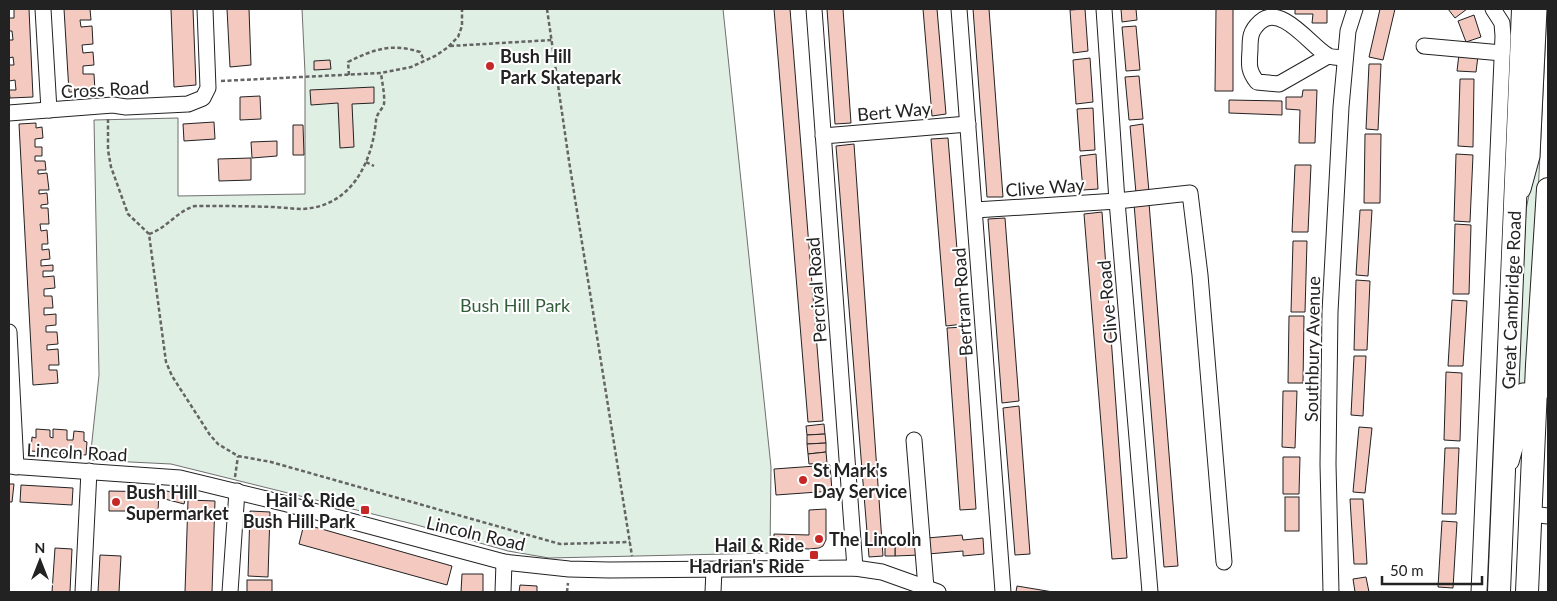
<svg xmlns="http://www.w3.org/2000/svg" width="1557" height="601" font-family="Lato,sans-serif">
<rect width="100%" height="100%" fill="#fff"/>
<g fill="#e0efe3" stroke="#6f6f6f">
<path d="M302 9H723L771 467 770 553 549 558 508 551 417 525 171 464 90 460 99 375 94 120 178 118V196L305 194V73Z"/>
<path d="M1541 9H1547L1529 381 1517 390 1526 210 1532 179Z"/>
</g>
<g fill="#f3c9c0" stroke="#222">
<path d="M14 9H29L33 97 10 98 9 90H16L15 80 9 81V65H14L13 57 9 58V40H13L12 31H9V18H14Z"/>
<path d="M64 9H90L91 20H80L81 27 92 26 93 44 82 45 83 53 93 52 94 65 83 66V74H94L95 91 69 92Z"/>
<path d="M171 9H193L196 85 174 87Z"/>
<path d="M227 9H249L251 65 230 67Z"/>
<path d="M774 9H790L823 421 808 422Z"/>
<path d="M827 9H843L851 123 835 124Z"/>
<path d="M923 9H937L946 114 932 116Z"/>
<path d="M973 9H989L1003 197H987Z"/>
<path d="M1085 9 1088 51 1073 53 1070 10Z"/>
<path d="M1121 9H1136L1137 20 1122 22Z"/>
<path d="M1216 9H1233V91H1215Z"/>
<path d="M1295 9H1327V23H1312L1313 14H1295Z"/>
<path d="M1380 9H1395L1383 60 1369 57Z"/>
<path d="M1448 9H1467L1455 18Z"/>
<path d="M1474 15 1481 37 1466 42 1458 21Z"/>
<path d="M1136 26 1140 70 1126 71 1122 27Z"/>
<path d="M1459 54 1478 56 1476 72 1457 71Z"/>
<path d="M1090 58 1093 102 1076 104 1073 60Z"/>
<path d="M330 60 331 69 314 70V61Z"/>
<path d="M1369 64H1381L1378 130 1366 129Z"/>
<path d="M1139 76 1143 119 1129 120 1125 77Z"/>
<path d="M1460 79H1474L1473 147 1458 146Z"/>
<path d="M374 87V103L352 104 354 147 340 148 338 103 311 105 310 90Z"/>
<path d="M1303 90H1317L1315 143H1299L1300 110 1286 109V97H1302Z"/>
<path d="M260 96 261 119 240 120V97Z"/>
<path d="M1229 100 1282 101V115L1229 113Z"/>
<path d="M1093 108 1095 150 1080 151 1077 109Z"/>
<path d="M214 122 215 139 184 141 183 124Z"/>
<path d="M36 123V128L42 127 43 138 35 139V147H42V156H35V161H45L46 170H38V174L47 173 49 190H39V194L47 193 48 204 41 205V208H48L49 224H40L41 231 47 230 48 244H42V250L49 249 50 259 41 260V266L53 265V271H43V277L54 276 55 288 44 289V296H52L53 308H44V315L56 314V325L46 326V332H57L58 344 47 345V350L58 349 59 365H49V370H57L58 383 33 385 19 124Z"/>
<path d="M1143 124 1149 192 1136 193 1130 126Z"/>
<path d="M293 125H303L304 155H293Z"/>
<path d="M1365 134H1381L1380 203H1364Z"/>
<path d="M948 138 963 324 946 326 931 139Z"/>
<path d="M277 141V156L252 158 251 142Z"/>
<path d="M854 144 883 556 869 557 836 146Z"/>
<path d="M1096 154 1098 189 1083 190 1080 156Z"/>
<path d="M1456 154 1473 155 1470 222 1454 221Z"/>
<path d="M251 158V180L219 181 218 159Z"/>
<path d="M1295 165H1311L1308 232H1292Z"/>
<path d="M1149 203 1178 566 1164 567 1134 204Z"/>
<path d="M1360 210H1372L1368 276 1356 275Z"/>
<path d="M1102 212 1127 558 1112 559 1084 214Z"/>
<path d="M1005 218 1019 401 1002 403 988 219Z"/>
<path d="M1455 224 1471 225 1469 294H1453Z"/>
<path d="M1293 241H1307L1305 312H1291Z"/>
<path d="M1356 280 1370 281 1367 350H1354Z"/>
<path d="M1452 300 1467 301 1463 366H1448Z"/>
<path d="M1289 316H1304L1303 383H1288Z"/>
<path d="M964 327 976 509 960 510 947 328Z"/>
<path d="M1354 356H1366L1363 416 1351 415Z"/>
<path d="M1446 372 1462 373 1460 441 1444 440Z"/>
<path d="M1283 391H1297L1295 448 1282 447Z"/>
<path d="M1019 406 1030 554 1015 555 1003 408Z"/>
<path d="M824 424 825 434 807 435 806 426Z"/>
<path d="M1359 427 1372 428 1365 493 1353 492Z"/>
<path d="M36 429 50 430V437L53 438V429L67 430V440H73L74 431 84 432V441L87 442 86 455 31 451 32 437 36 438Z"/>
<path d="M825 434 826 443 807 444V435Z"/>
<path d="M826 443V452L808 454 807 444Z"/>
<path d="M1445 448H1459L1456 514H1442Z"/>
<path d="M826 452 827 463 809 464 808 454Z"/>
<path d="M1283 457H1300L1299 494H1283Z"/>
<path d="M830 465 832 491 776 495 774 469Z"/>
<path d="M9 484H14L12 502H9Z"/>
<path d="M21 485 73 488 72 505 20 502Z"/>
<path d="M163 490 186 496 184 504 161 498Z"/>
<path d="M109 491 159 492 158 511H109Z"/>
<rect x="1285" y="497" width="14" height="34"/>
<path d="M1350 499H1363L1367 564H1354Z"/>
<path d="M188 500 215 501 212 592H185Z"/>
<path d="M826 509V540L823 546 819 548 809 549 774 547V534L809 535V510Z"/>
<path d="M250 511 270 512 268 577 248 576Z"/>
<path d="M1442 521 1457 522 1453 588 1438 587Z"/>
<path d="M304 524 452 566 447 585 299 544Z"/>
<path d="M962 535 963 540 983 538 984 554 963 556V551L928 554 927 538Z"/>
<path d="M920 543V555L895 556V544Z"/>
<path d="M895 544V556H885V545Z"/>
<path d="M55 548 72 549 70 592H52Z"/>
<path d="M100 555 121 556 119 592H98Z"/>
<path d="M462 574H483V592H461Z"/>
<path d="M1366 577 1369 592H1355L1353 579Z"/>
<rect x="247" y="580" width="25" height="12"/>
<path d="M520 585 537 586V592H519Z"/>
<path d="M1017 586 1053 592H1016Z"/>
</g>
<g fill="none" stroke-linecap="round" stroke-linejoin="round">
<defs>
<g id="minor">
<path d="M43 9 49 110"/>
<path d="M814 9 855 568"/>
<path d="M959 9 1003 592"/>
<path d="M1104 9 1117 201 1150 592"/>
<path d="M1424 46 1502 53"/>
<path d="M1328 56 1279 84 1257 82C1248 70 1249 65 1250 50 1250 38 1250 31 1260 22 1281 3 1311 46 1327 55 1331 58 1340 57 1345 58"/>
<path d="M9 113 113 105 126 107 188 104 203 98 208 88 205 9"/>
<path d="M823 136 968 124"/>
<path d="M975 210 1117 201 1190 193 1200 275 1224 562"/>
<path d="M9 332 16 467"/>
<path d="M914 440 926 588"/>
<path d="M1511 462 1517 441 1520 397 1523 391 1548 390"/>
<path d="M9 466 180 478 287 504 504 562 569 569 609 570 855 568 882 572 938 592"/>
<path d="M1530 514 1548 516"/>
<path d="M83 592 89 471"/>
<path d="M230 592 237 491"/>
<path d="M503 592 504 562"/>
<path d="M713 592 714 570"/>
<path d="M1331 592 1328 464 1330 312 1341 107 1348 31 1355 9"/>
<path d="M1479 592 1503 36 1502 23 1493 9"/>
</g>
<path id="major" d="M1521 189 1530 156 1537 9"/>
<g id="highway">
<path d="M1499 592 1523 9"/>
<path d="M1527 592 1537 365 1548 189"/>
</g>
</defs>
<use href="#minor" stroke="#222" stroke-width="17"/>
<use href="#major" stroke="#222" stroke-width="21"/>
<use href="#highway" stroke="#222" stroke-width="24"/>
<g stroke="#646464" stroke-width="2.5" stroke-dasharray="4 2.5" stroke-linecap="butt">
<path d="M547 9 569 161 632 556"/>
<path d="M450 46 553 40"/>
<path d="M349 75 348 62C374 49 392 43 420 52L424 60"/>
<path d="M221 81 381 73 411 67 435 56 447 48 458 37 462 26V9"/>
<path d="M108 119V150L111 167 124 203 128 214 149 234 166 362 172 376 210 435 218 444 238 456 271 462 560 544 630 542"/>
<path d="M366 162 374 166"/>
<path d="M149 234C167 228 177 211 195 206 221 206 246 206 272 207 282 207 292 209 302 209 351 207 372 163 376 121 376 114 382 110 384 104 385 95 382 82 381 73"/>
<path d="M235 477 238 456"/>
<path d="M567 592 568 583"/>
</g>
<use href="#minor" stroke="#fff" stroke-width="15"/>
<use href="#major" stroke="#fff" stroke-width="19"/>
<use href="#highway" stroke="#fff" stroke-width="22"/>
</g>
<g fill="#c62828" stroke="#fff" stroke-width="2">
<circle cx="490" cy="66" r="5"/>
<circle cx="803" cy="480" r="5"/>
<circle cx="116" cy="502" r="5"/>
<rect x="360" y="505" width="10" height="10" rx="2.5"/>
<circle cx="819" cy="539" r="5"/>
<rect x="809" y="550" width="10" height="10" rx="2.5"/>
</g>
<g text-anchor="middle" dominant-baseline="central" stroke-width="4" stroke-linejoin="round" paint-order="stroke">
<g font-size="18" font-weight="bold" fill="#222" stroke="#fff" text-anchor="start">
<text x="500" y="56">Bush Hill<tspan x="500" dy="21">Park Skatepark</tspan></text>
<text x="813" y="470">St Mark's<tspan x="813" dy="21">Day Service</tspan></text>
<text x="126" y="492">Bush Hill<tspan x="126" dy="21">Supermarket</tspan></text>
<text x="355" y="500" text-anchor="end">Hail &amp; Ride<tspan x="355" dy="21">Bush Hill Park</tspan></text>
<text x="829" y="539">The Lincoln</text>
<text x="804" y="545" text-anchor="end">Hail &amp; Ride<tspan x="804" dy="21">Hadrian's Ride</tspan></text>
</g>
<g font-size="18" fill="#222" stroke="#fff">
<text transform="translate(105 89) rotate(-3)">Cross Road</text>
<text transform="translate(894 111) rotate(-5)">Bert Way</text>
<text transform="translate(1045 187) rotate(-4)">Clive Way</text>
<text transform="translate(816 290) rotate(-94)">Percival Road</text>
<text transform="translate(1511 300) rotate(-88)">Great Cambridge Road</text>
<text transform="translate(962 302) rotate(-94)">Bertram Road</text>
<text transform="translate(1107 302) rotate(-95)">Clive Road</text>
<text transform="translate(1312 349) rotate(-89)">Southbury Avenue</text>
<text transform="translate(77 452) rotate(3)">Lincoln Road</text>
<text transform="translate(476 533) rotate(13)">Lincoln Road</text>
</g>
<g font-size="18" fill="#2f5e38" stroke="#fff">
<text x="515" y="305">Bush Hill Park</text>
</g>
</g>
<rect width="1557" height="601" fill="none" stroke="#222222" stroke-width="20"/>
<g transform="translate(40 561)" stroke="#ffffff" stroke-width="4" paint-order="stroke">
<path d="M0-4L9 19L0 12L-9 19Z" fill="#222222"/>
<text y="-8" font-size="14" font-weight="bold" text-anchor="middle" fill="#222222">N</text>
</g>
<path d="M1382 576v8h100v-8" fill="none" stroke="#222222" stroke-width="2.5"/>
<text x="1390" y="576" font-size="15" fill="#222222" stroke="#ffffff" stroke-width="4" paint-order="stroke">50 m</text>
</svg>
